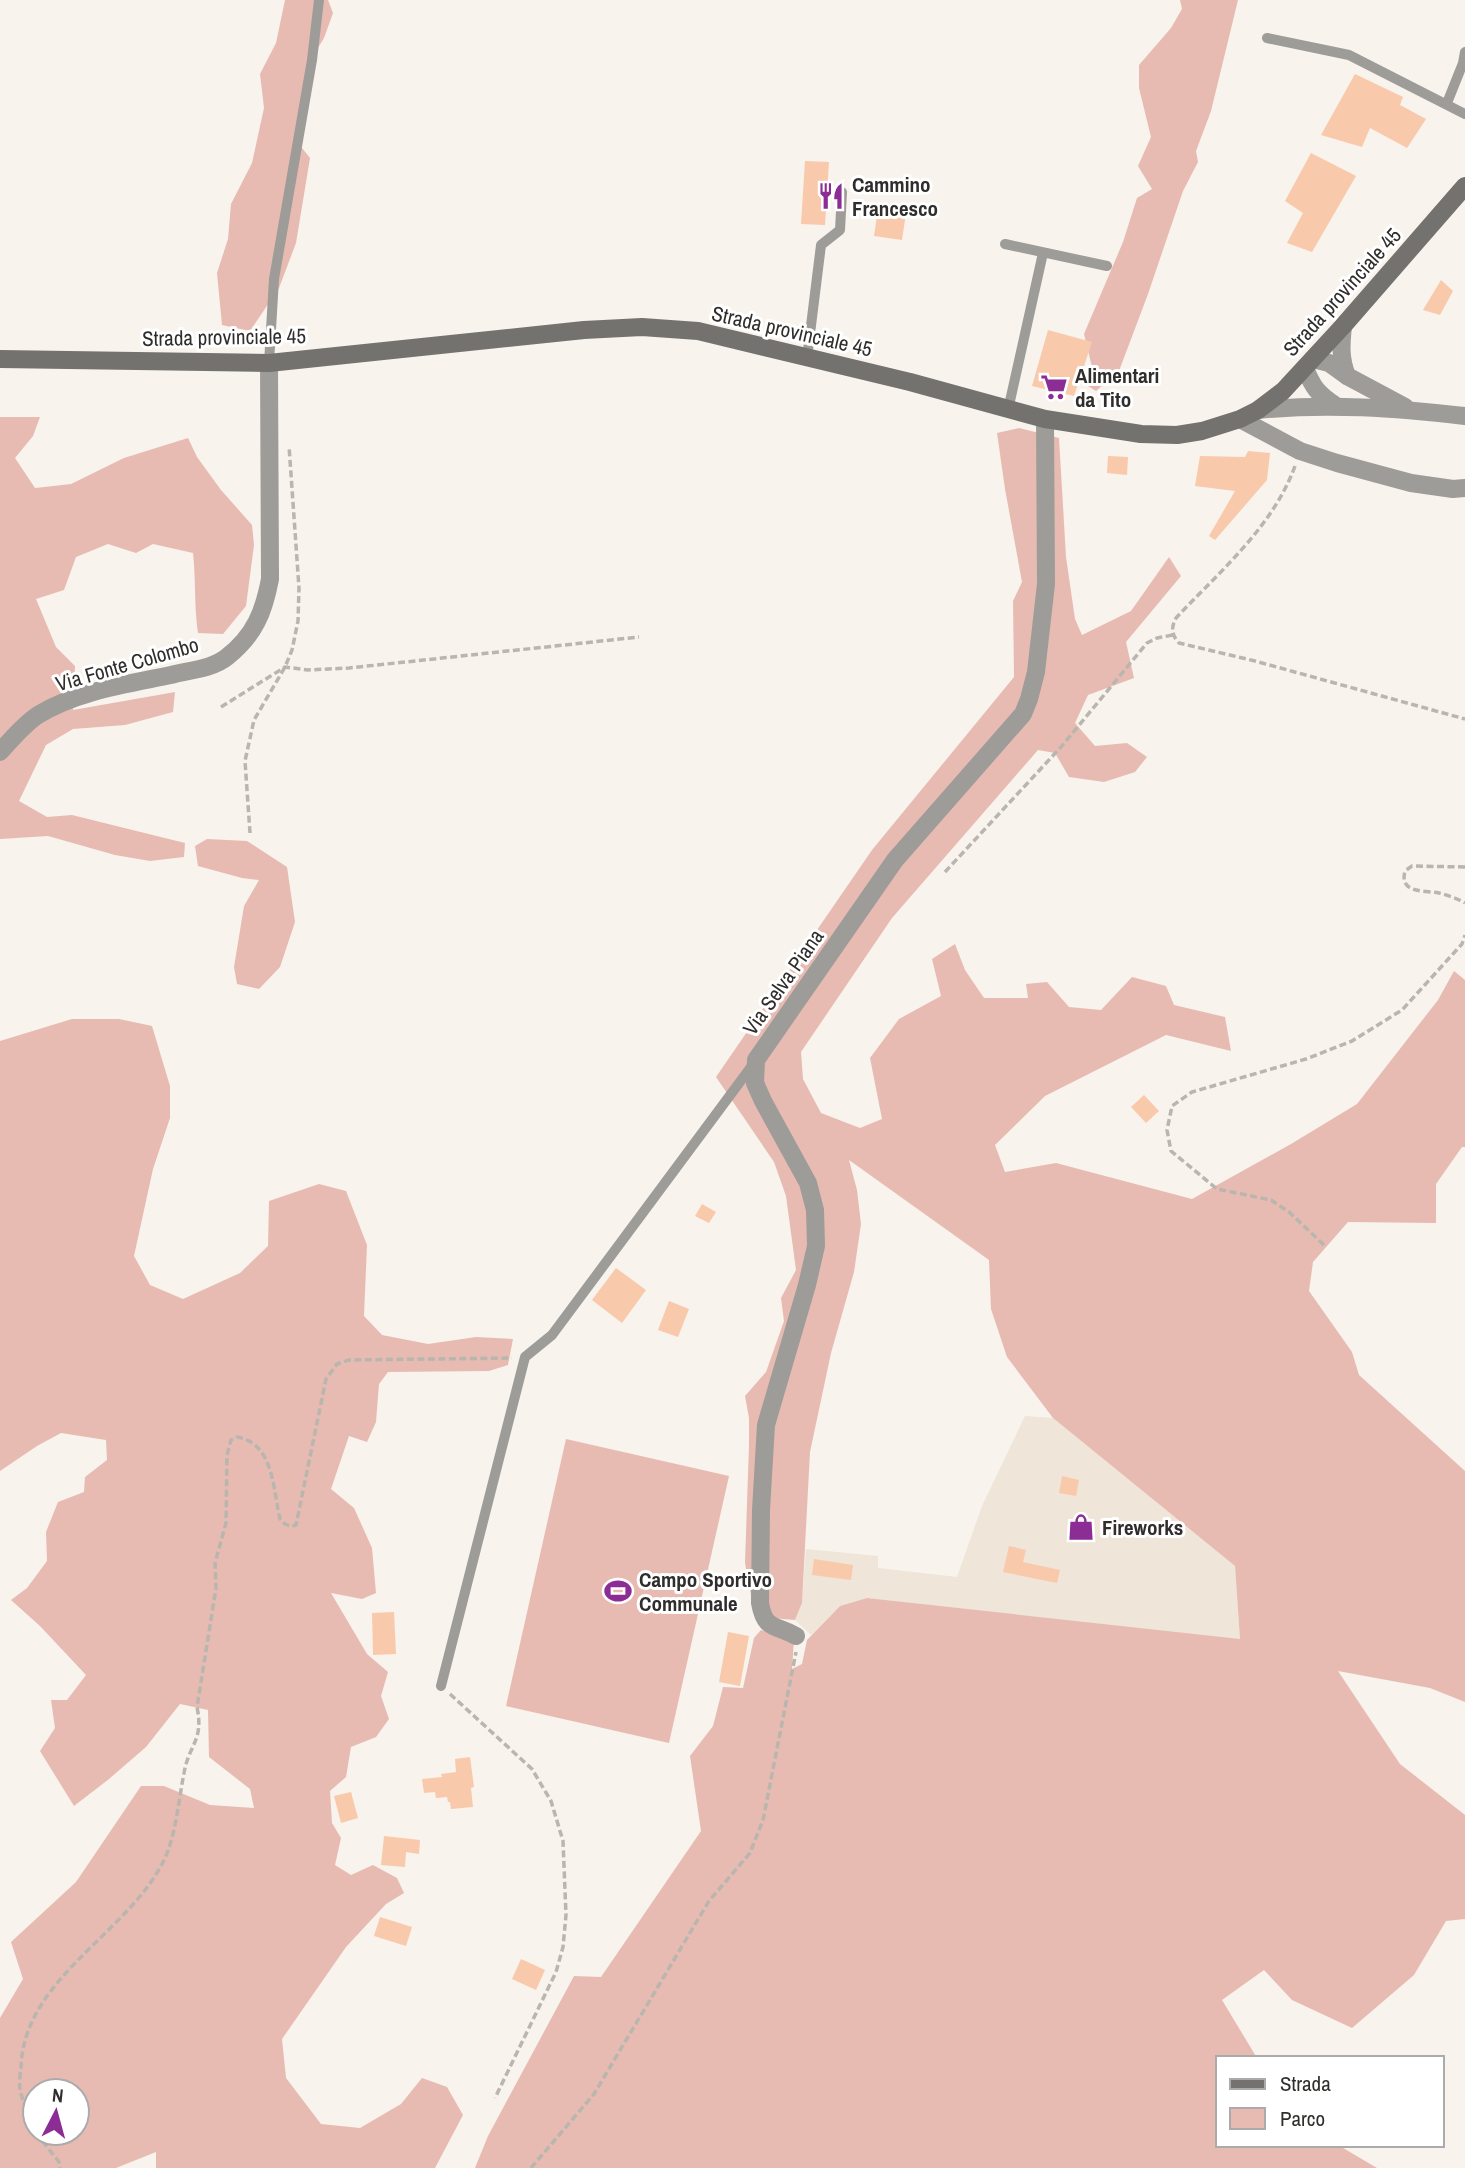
<svg xmlns="http://www.w3.org/2000/svg" width="1465" height="2168" font-family="'Archivo Narrow',sans-serif">
<rect width="100%" height="100%" fill="#f8f3ec"/>
<path fill="#efe5d8" d="M1025 1416 1053 1418 1235 1566 1240 1640 867 1598 840 1606 811 1635 795 1620 802 1603 806 1549 878 1556V1568L957 1577 982 1506Z"/>
<g fill="#e7bbb2" fill-rule="evenodd">
<path d="M285 0H328L333 13 324 38 308 64 298 143 310 158 296 243 279 288 250 331 222 325 217 273 228 239 231 204 252 163 264 108 260 74 276 43Z"/>
<path d="M1180 0H1238L1211 111 1196 151 1198 162 1183 191 1148 294 1119 371 1096 391 1088 386 1092 367 1084 334 1123 242 1137 198 1152 189 1138 166 1151 137 1139 88V65L1171 28 1182 9Z"/>
<path d="M0 417H40L33 436 15 458 35 488 71 484 124 458 188 438 197 457 221 490 252 525 254 545 246 606 223 634 198 633C194 607 196 580 193 553L153 544 136 553 108 544 76 557 64 590 36 599 56 647 75 666 73 710 175 692 173 712 125 725 73 729 46 745 19 801 47 817 72 815 185 843 184 857 150 861 115 855 48 836 0 839Z"/>
<path d="M1019 428 1059 438 1066 557 1075 619 1082 635 1131 611 1169 557 1181 576 1126 642 1134 678 1088 695 1075 723 1095 746 1127 743 1147 757 1135 772 1104 782 1069 777 1055 753 1038 750 892 918 801 1052 803 1079 821 1113 860 1128 882 1119 870 1058 899 1019 941 996 932 959 955 944 965 970 984 998H1028L1026 984 1047 982 1069 1007 1101 1010 1132 977 1166 986 1174 1005 1225 1017 1231 1051 1166 1035 1045 1096 995 1145 1005 1172 1056 1163 1192 1199 1291 1144 1357 1104 1438 1000 1454 971 1465 980V1147H1462L1436 1184V1223L1348 1222 1313 1262 1309 1291 1352 1352 1359 1375 1465 1471V1702L1430 1688 1338 1671 1400 1764 1465 1815V1919L1446 1921 1414 1975 1352 2028 1292 2000 1264 1970 1222 2000 1257 2058H1218V2145H1338L1377 2168H475L488 2136 574 1976 601 1977 701 1831 690 1756 713 1726 723 1687 743 1688 754 1638 761 1630 794 1639 792 1669 802 1664 807 1640 840 1606 867 1598 1240 1639 1235 1566 1053 1418 1007 1357 991 1309 989 1260 849 1160 857 1190 861 1224 854 1272 831 1353 810 1452 802 1603 795 1620 771 1618 753 1605 745 1563 749 1445V1418L745 1396 766 1372 784 1321 781 1298 796 1270 786 1196 774 1162 716 1077 872 850 1014 677 1013 601 1022 582 1005 489 997 433Z"/>
<path d="M207 839 247 841 287 867 295 922 280 967 259 989 237 984 234 967 244 906 259 880 242 878 198 866 195 846Z"/>
<path d="M72 1019H119L152 1026 170 1086V1118L153 1169 134 1256 150 1285 183 1299 240 1273 268 1246 269 1201 319 1184 346 1191 367 1245 364 1316 382 1335 428 1344 476 1337 513 1339 508 1365 489 1371 388 1372 379 1384 376 1422 367 1442 349 1436 331 1489 354 1508 372 1548 376 1593 362 1599 331 1593 367 1654 388 1672 381 1696 389 1719 376 1737 351 1747 346 1777 330 1791 332 1823 341 1838 335 1865 351 1875 373 1865 397 1878 404 1893 386 1904 346 1947 282 2039 286 2078 321 2124 360 2128 401 2104 422 2078 447 2087 463 2115 435 2168H156V2152L116 2168H0V2018L23 1979 11 1942 76 1882 141 1786H164L210 1805 254 1808 250 1789 209 1757 208 1710 180 1704 146 1747 109 1779 74 1806 40 1751 55 1728 51 1700H67L86 1675 40 1626 11 1600 27 1588 47 1561 46 1532 58 1502 84 1492 85 1477 107 1460 106 1440 61 1433 37 1446 0 1471V1041ZM35 2091H77V2133H35Z"/>
<path d="M566 1439 729 1476 669 1743 506 1706Z"/>
</g>
<g fill="#f9c9ab">
<path d="M1355 74 1403 97 1400 105 1426 119 1407 148 1370 128 1362 147 1321 135Z"/>
<path d="M1311 153 1356 176 1312 252 1287 243 1303 213 1285 201Z"/>
<path d="M805 161 829 162 825 225 801 224Z"/>
<path d="M879 202 907 206 902 240 874 236Z"/>
<path d="M1441 280 1453 291 1440 315 1423 310Z"/>
<path d="M1048 330 1092 342 1074 396 1032 386Z"/>
<path d="M1248 451 1270 453 1267 480 1215 540 1209 536 1235 491 1195 486 1200 456 1245 457Z"/>
<path d="M1108 456 1128 457 1127 475 1107 473Z"/>
<path d="M1144 1095 1159 1111 1146 1123 1131 1107Z"/>
<path d="M702 1204 716 1212 709 1223 695 1216Z"/>
<path d="M616 1268 646 1290 622 1323 592 1300Z"/>
<path d="M669 1301 689 1309 678 1337 658 1330Z"/>
<path d="M1062 1476 1079 1480 1076 1496 1059 1493Z"/>
<path d="M1009 1546 1026 1550 1023 1562 1060 1570 1057 1583 1003 1572Z"/>
<path d="M814 1559 853 1565 851 1580 812 1575Z"/>
<path d="M394 1612 396 1654 373 1655 372 1613Z"/>
<path d="M728 1632 749 1636 740 1686 719 1682Z"/>
<path d="M470 1757 474 1787 471 1788 473 1807 451 1809 450 1802H448L447 1797 436 1798 435 1792 424 1793 422 1779 442 1777 441 1774 456 1772 455 1759Z"/>
<path d="M351 1792 358 1818 341 1823 334 1796Z"/>
<path d="M384 1836 420 1840 419 1854 406 1852 405 1867 381 1865Z"/>
<path d="M380 1917 412 1927 406 1946 374 1936Z"/>
<path d="M521 1959 545 1970 536 1990 512 1979Z"/>
</g>
<g fill="none" stroke-linecap="round" stroke-linejoin="round">
<g stroke="#b9b5af" stroke-width="3.5" stroke-dasharray="7 3.5" stroke-linecap="butt">
<path d="M1295 466C1273 527 1219 572 1176 618 1171 628 1171 634 1179 643L1255 661 1465 719"/>
<path d="M221 707 285 667 308 670 349 668 639 637"/>
<path d="M250 833 245 761 254 720 285 667 292 650 298 621 299 588 289 446"/>
<path d="M1465 867 1412 866 1405 871C1399 894 1424 890 1439 893 1448 895 1458 899 1465 903"/>
<path d="M945 872 1061 747 1147 643 1157 638 1173 635"/>
<path d="M1324 1245 1289 1212 1271 1200 1217 1189 1171 1151 1167 1130 1172 1106 1192 1092 1306 1059 1352 1041 1402 1010 1462 944 1465 935"/>
<path d="M450 1694 532 1769 551 1801 563 1841 566 1915 563 1947 556 1972 495 2098"/>
<path d="M35 2129C30 2116 22 2102 20 2089 19 2083 20 2074 21 2068 23 1981 122 1937 161 1866 176 1839 178 1803 184 1773 189 1744 204 1741 197 1707L216 1588 215 1563 226 1523 227 1455 231 1440 237 1437C274 1443 273 1490 280 1519 285 1525 288 1527 296 1525L326 1379 337 1364 349 1360 512 1358"/>
<path d="M36 2133 59 2162 60 2168"/>
<path d="M531 2168 594 2094 709 1901 750 1853 763 1820 796 1652"/>
</g>
<g stroke="#9d9c99" stroke-width="10">
<path d="M1267 38 1349 55 1465 114"/>
<path d="M1447 103 1463 63 1465 52"/>
<path d="M1005 244 1107 266"/>
<path d="M807 358 821 245 840 230 842 192"/>
<path d="M269 363 274 279 312 60 319 0"/>
<path d="M1008 410 1043 253"/>
<path d="M441 1686 525 1357 552 1335 754 1063"/>
</g>
<g stroke="#9d9c99" stroke-width="18">
<path d="M1240 419 1300 451 1337 463 1411 483 1453 489 1465 488"/>
<path d="M796 1636C775 1624 765 1631 760 1603L761 1510 766 1425 807 1285 816 1246 815 1210 808 1183 763 1101 755 1083 756 1060 895 860 1023 714 1029 699 1036 672 1046 584 1045 419"/>
</g>
<g stroke="#9d9c99" stroke-width="18">
<path d="M1343 326C1341 345 1340 358 1347 376"/>
<path d="M1313 359 1329 363 1347 376 1405 407"/>
<path d="M1305 368C1313 388 1318 394 1336 406"/>
<path d="M1258 410C1328 403 1396 408 1465 416"/>
<path d="M0 752C12 739 23 725 38 715 77 691 128 684 171 675 190 670 212 669 227 657 255 635 264 611 270 579L269 363"/>
</g>
<path stroke="#73726e" stroke-width="18" d="M0 359 269 363 584 330 642 327 698 331 910 382 1045 419 1141 434 1177 435 1202 431 1240 419 1258 410 1283 391 1343 326 1465 186"/>
</g>
<defs>
<symbol id="restaurant-bare" viewBox="-9 -9 18 18"><path d="M-5-6h1v4h1v-4h1v4h1v-4h1v5L-1.5 .5V6h-2V.5L-5-1ZM5-6V6H3V1.5H1.5Q1.5-4 5-6Z" fill="#8c2d96" stroke="#fff" stroke-width="2.5" paint-order="stroke"/></symbol>
<symbol id="supermarket-bare" viewBox="-9 -9 18 18"><path d="M-6-5.5h2.5l.6 2H6L4.5 2H-2.5L-4.4-4H-6ZM-1.5 3.2a1.3 1.3 0 1 0 .1 0ZM3 3.2a1.3 1.3 0 1 0 .1 0Z" fill="#8c2d96" stroke="#fff" stroke-width="2.5" paint-order="stroke"/></symbol>
<symbol id="shop-bare" viewBox="-9 -9 18 18"><path d="M-5-2.5h2.3a2.7 3.5 0 0 1 5.4 0H5L5.5 6h-11ZM-1.5-2.5h3a1.5 2.3 0 0 0-3 0Z" fill="#8c2d96" stroke="#fff" stroke-width="2.5" paint-order="stroke"/></symbol>
<symbol id="stadium-bare" viewBox="-9 -9 18 18"><path d="M0-5a6.5 5 0 1 0 0 10a6.5 5 0 1 0 0-10ZM-3.5-1.8h7v3.6h-7Z" fill="#8c2d96" stroke="#fff" stroke-width="2.5" paint-order="stroke"/></symbol>
</defs>
<g fill-rule="evenodd">
<use href="#restaurant-bare" x="812" y="177" width="38" height="38"/>
<use href="#supermarket-bare" x="1035" y="368" width="38" height="38"/>
<use href="#shop-bare" x="1062" y="1508" width="38" height="38"/>
<use href="#stadium-bare" x="599" y="1572" width="38" height="38"/>
</g>
<g text-anchor="middle" dominant-baseline="central" stroke-width="6" stroke-linejoin="round" paint-order="stroke">
<g font-size="21" font-weight="bold" fill="#302e2c" stroke="#fff" text-anchor="start">
<text x="852" y="184">Cammino<tspan x="852" dy="24">Francesco</tspan></text>
<text x="1075" y="375">Alimentari<tspan x="1075" dy="24">da Tito</tspan></text>
<text x="1102" y="1527">Fireworks</text>
<text x="639" y="1579">Campo Sportivo<tspan x="639" dy="24">Communale</tspan></text>
</g>
<g font-size="21" fill="#302e2c" stroke="#fff">
<text transform="translate(1342 292) rotate(-48)">Strada provinciale 45</text>
<text transform="translate(792 331) rotate(13)">Strada provinciale 45</text>
<text transform="translate(224 337) rotate(-1)">Strada provinciale 45</text>
<text transform="translate(127 664) rotate(-16)">Via Fonte Colombo</text>
<text transform="translate(783 982) rotate(-55)">Via Selva Piana</text>
</g>
</g>
<rect x="1216" y="2056" width="228" height="91" fill="#ffffff" stroke="#acabab" stroke-width="2"/>
<rect x="1230" y="2079" width="35" height="10" fill="#73726e" stroke="#acabab" stroke-width="2"/>
<text x="1280" y="2091" font-size="21" fill="#302e2c">Strada</text>
<rect x="1230" y="2108" width="35" height="21" fill="#e7bbb2" stroke="#acabab" stroke-width="2"/>
<text x="1280" y="2126" font-size="21" fill="#302e2c">Parco</text>
<g transform="translate(56 2112) rotate(6)"><circle r="33" fill="#ffffff" stroke="#acabab" stroke-width="2"/>
<path d="M0-5L12 26L0 18L-12 26Z" fill="#8c2d96"/>
<text y="-10" font-size="19" font-weight="bold" text-anchor="middle" fill="#302e2c">N</text>
</g>
</svg>
